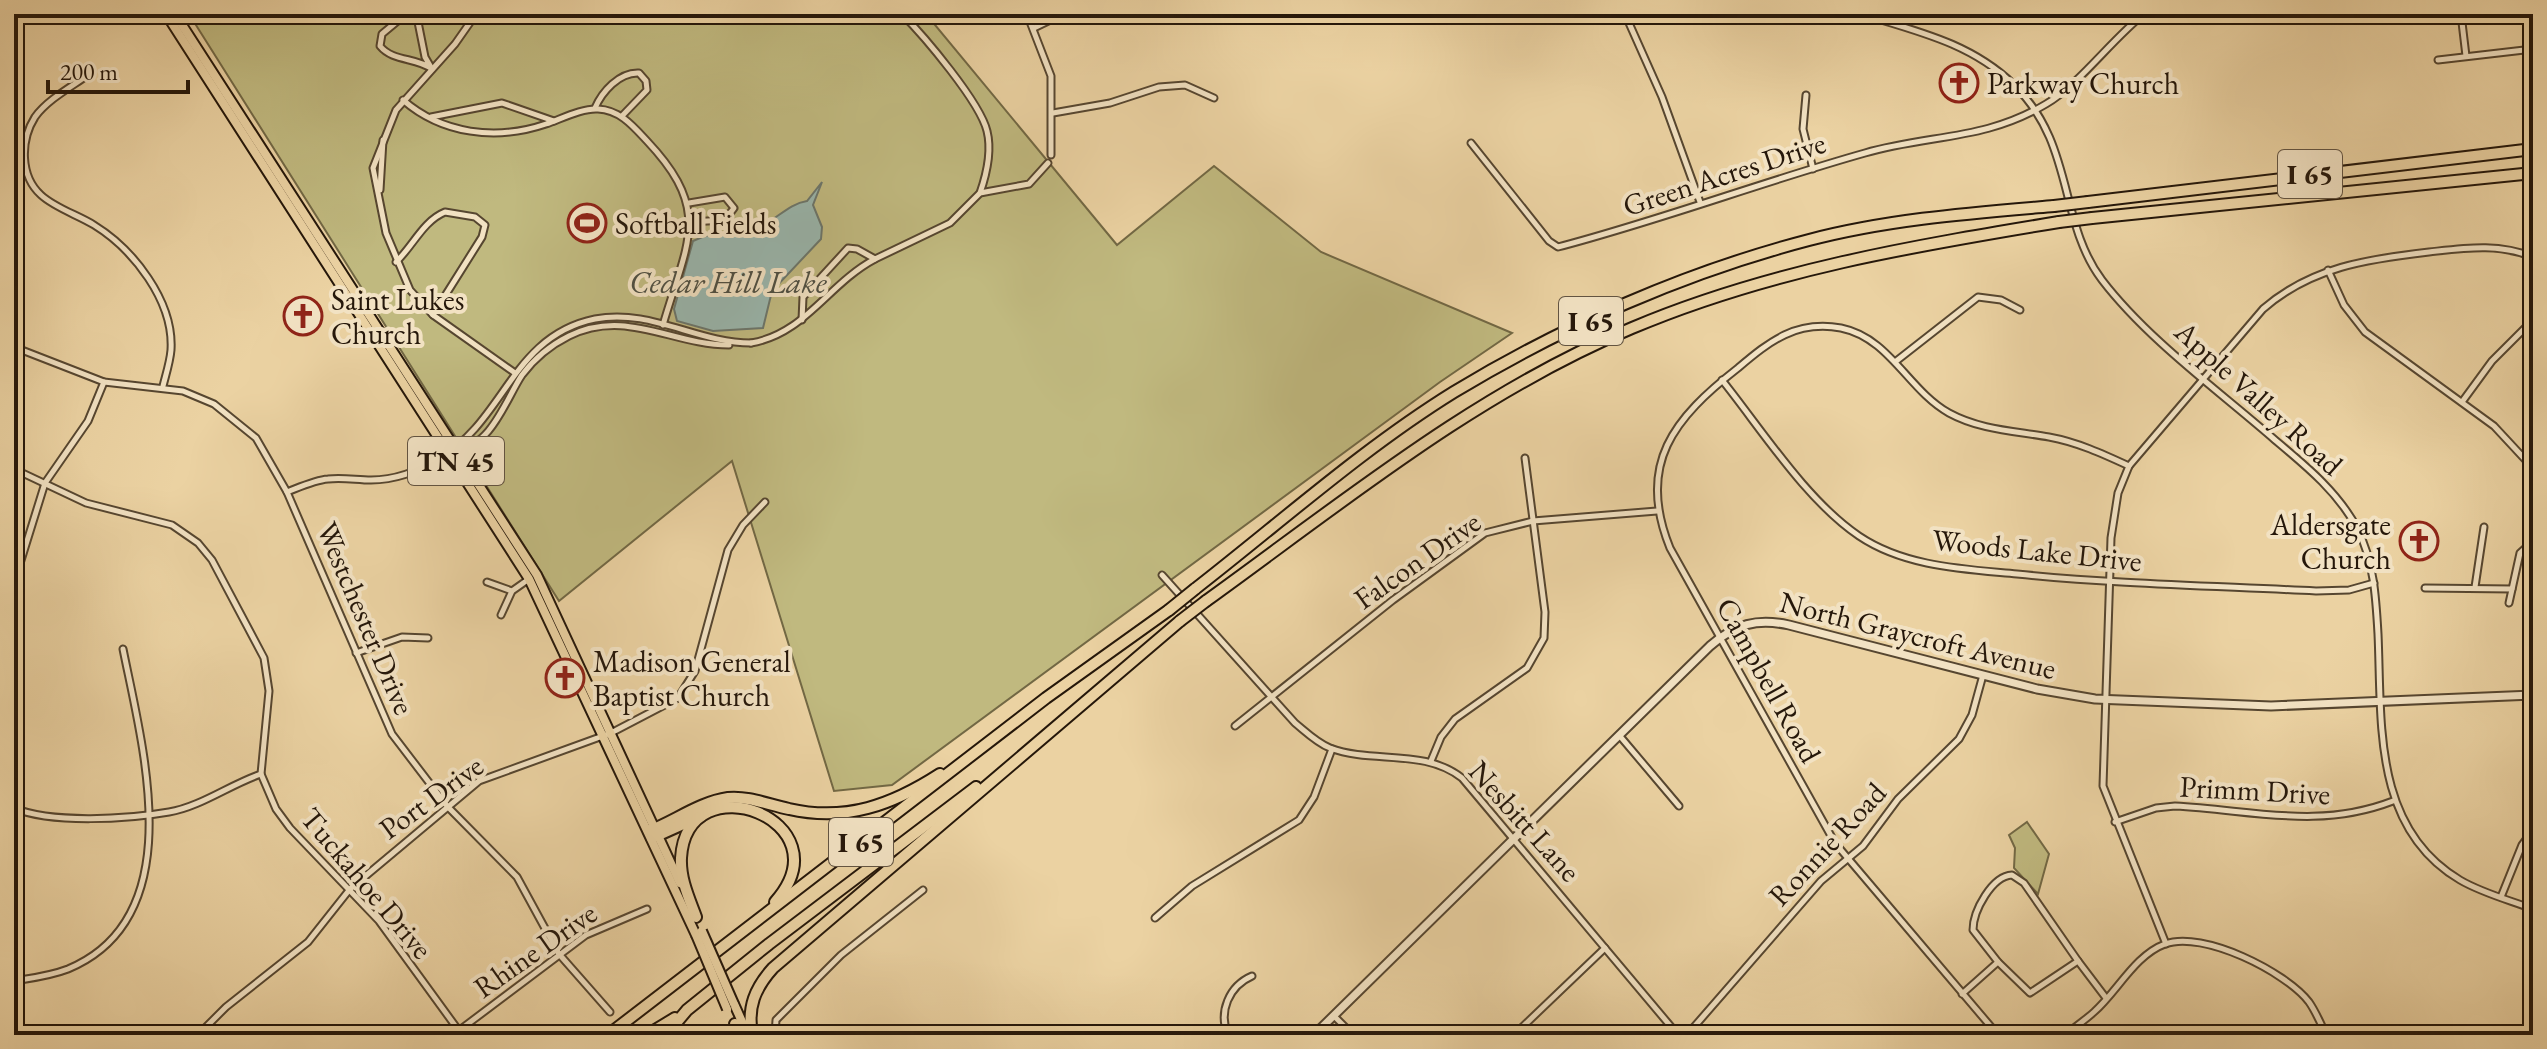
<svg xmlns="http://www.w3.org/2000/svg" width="2547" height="1049" font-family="'EB Garamond',serif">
<rect width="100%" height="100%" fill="#ebd2a2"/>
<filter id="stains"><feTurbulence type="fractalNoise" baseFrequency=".0025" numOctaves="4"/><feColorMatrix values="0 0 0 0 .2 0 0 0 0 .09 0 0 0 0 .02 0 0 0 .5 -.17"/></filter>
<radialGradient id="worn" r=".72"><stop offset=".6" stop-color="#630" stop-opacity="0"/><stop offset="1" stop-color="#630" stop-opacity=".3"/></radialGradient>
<g fill="#c0b97f" stroke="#726844" stroke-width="2">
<path d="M189 14H926L1117 245 1214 166 1321 252 1512 333 1440 382 892 785 834 791 732 461 559 601Z"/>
<path d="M2027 822 2049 854 2038 894 2014 868 2015 848 2009 835Z"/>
</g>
<path fill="#99b6ad" stroke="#6b766c" stroke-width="2" d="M822 182 813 205 822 227 821 239 772 291 763 328 713 331 677 321 674 309 693 241C719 228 733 236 756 228 775 222 787 204 807 201Z"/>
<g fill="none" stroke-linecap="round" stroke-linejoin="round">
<defs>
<g id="minor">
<path d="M406 14 418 22 425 57 432 69C416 57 393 62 380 46L382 34Z"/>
<path d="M476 14 455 44 396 110 373 168 386 233 410 290 433 315 515 373"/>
<path d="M902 14C924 36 980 102 987 131 992 151 987 173 980 193"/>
<path d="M1027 14 1051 76V155"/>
<path d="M1625 14 1662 97 1700 202"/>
<path d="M1861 14C1916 31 1971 43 2013 84 2075 143 2058 222 2102 280 2147 339 2219 391 2275 440 2306 466 2338 492 2357 528 2374 561 2376 598 2378 634 2382 722 2372 828 2460 880 2482 893 2509 900 2533 909"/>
<path d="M2461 14 2466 56"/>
<path d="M1034 28 1063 14"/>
<path d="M2438 60 2533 49"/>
<path d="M88 75C71 87 47 100 35 117 20 141 20 176 41 195 55 208 78 215 94 225 133 249 174 301 171 350 170 362 166 374 163 386"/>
<path d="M1806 95 1803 129 1813 169"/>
<path d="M403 100C442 134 496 141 546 124 561 119 582 108 598 109 620 110 633 126 647 141 713 211 687 242 663 325"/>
<path d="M595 108C602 92 619 72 639 73L646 81 647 90 622 116"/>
<path d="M1053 113 1110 103 1159 87 1185 85 1214 98"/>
<path d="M431 117 502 103 554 121"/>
<path d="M1471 143 1549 241 1558 247C1661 220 1762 182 1865 153 1930 134 1984 141 2046 104 2079 85 2112 39 2144 14"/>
<path d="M380 190 383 140"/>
<path d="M689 203 725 197 734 208 725 220 690 222"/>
<path d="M396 262C413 246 423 221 445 212L475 217 485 225 482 237 433 315"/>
<path d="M2328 270 2344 305 2365 332 2494 426 2533 468"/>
<path d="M802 320 803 297 848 248 857 249 875 259 950 223 980 193 1029 184 1048 163"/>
<path d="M751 343C805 334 828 284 875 259"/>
<path d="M14 347 104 382 183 391 214 404 256 438 287 492 392 734 447 806 517 877 559 954 610 1012"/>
<path d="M1895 362 1978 297 2001 300 2020 310"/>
<path d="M1722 380C1762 430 1806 500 1859 536 1905 567 1964 569 2017 574 2116 584 2216 586 2316 591L2349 590 2374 583"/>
<path d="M2462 402 2492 361 2533 320"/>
<path d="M456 448C490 450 507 397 522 375 534 359 551 345 569 336 626 308 672 345 729 345"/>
<path d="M14 469 86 503 172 525 198 543 212 560 264 658 269 691 261 774 276 809 290 828 379 921 459 1031"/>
<path d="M287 492C300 487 315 480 328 479 342 477 357 480 371 480 395 480 419 471 440 458 505 420 512 336 595 319 650 308 697 343 751 343"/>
<path d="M1162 575 1295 723C1306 732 1317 743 1330 748 1373 764 1424 748 1462 778L1678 1035"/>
<path d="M487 582 512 591"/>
<path d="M14 583 45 483 88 421 104 382"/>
<path d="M2475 587 2484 527"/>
<path d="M2425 588 2512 589"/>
<path d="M2509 603 2520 553 2533 541"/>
<path d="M501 615 512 591 529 579"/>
<path d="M356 653 402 637 428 638"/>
<path d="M1235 726 1393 600 1485 533 1533 521 1657 511"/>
<path d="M1619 735 1679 806"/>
<path d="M1431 761 1441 737 1455 719 1527 668 1544 638 1545 612 1525 458"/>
<path d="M14 808C51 824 129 819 169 812 200 807 231 784 261 774"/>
<path d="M2115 822 2156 808 2175 806C2253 810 2318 830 2393 801"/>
<path d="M2012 875 2024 883 2078 961 2030 993 1998 962 1973 930C1973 911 1992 876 2012 875Z"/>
<path d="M2501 897 2522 845 2533 830"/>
<path d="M1155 918 1192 886 1299 820 1314 797 1332 749"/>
<path d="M2166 944 2103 786 2111 538 2118 493 2129 466 2263 309C2311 267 2368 259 2429 252 2466 248 2498 243 2533 257"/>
<path d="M2078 961 2106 998"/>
<path d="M2532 967 2533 964"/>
<path d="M14 981C32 978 50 976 68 969 191 918 143 749 123 649"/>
<path d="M1962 994 1998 962"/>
<path d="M1334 1016 1353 1035"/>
<path d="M198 1035 226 1007 308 942 350 889 479 781 611 733 678 698 695 671 728 550 743 525 765 502"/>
<path d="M453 1035 586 935 647 909"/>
<path d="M775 1035 776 1020 841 955 923 890"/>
<path d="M1228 1035C1218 1012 1229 986 1252 976"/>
<path d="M1514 1035 1605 948"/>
<path d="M1687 1035 1821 881 1863 846 1898 799 1959 739 1972 715 1983 675"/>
<path d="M1998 1035 1835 843 1670 548C1636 464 1674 418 1738 368 1770 341 1796 320 1841 328 1890 338 1908 390 1949 413 1980 430 2015 431 2049 437 2077 442 2103 454 2129 466"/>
<path d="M2065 1035C2075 1027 2085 1020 2094 1012 2117 992 2135 955 2165 944 2203 930 2286 972 2309 1002 2316 1012 2321 1024 2326 1035"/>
</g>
<path id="tertiary" d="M1314 1035 1710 646C1735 624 1757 618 1789 625L2037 689 2095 699 2271 706 2533 695"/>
<g id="primary">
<path d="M166 14 529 579 696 935"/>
<path d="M175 14 537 575 680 883"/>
<path d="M734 1004 748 1035"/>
</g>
<g id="motorway">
<path d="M2088 202 2533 149"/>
<path d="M2092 218 2533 173"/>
<path d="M1195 589C1280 523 1362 449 1454 392 1563 326 1686 272 1809 240 1889 219 1972 213 2054 206"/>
<path d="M1206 601C1342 503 1476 393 1632 328 1769 270 1913 246 2059 222"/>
<path d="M649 831C675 821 700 802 728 798 749 796 769 805 789 809 846 822 892 805 940 774"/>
<path d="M652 838 701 816"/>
<path d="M696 917C689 898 680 879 681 858 687 760 848 820 775 902"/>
<path d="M735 1024 736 1035"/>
<path d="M608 1035 1046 698 1169 610"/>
<path d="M647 1035 675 1018"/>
<path d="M666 1035 687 1010 769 944 976 787"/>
<path d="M752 1035C747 1007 755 988 773 968L1180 621"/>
</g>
</defs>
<use href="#minor" stroke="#564630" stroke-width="9"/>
<use href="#tertiary" stroke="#564630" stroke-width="11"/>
<use href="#primary" stroke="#25170a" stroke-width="12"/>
<use href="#motorway" stroke="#25170a" stroke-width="14"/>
<use href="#minor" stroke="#f2e2c3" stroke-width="5"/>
<use href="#tertiary" stroke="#f2e2c3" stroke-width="7"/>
<use href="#primary" stroke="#ebd2a2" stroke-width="8"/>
<use href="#motorway" stroke="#ebd2a2" stroke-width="10"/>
<defs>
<g id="primary-bridge">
<path d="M702 931 734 1004"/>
<path d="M696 935 727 1009"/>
</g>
<g id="motorway-bridge">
<path d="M2054 206 2088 202"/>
<path d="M2059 222 2092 218"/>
<path d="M1169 610 1195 589"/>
<path d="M1180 621 1206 601"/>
</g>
</defs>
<use href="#primary-bridge" stroke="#25170a" stroke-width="12" stroke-linecap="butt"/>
<use href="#motorway-bridge" stroke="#25170a" stroke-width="14" stroke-linecap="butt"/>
<use href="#primary-bridge" stroke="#ebd2a2" stroke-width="8"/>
<use href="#motorway-bridge" stroke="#ebd2a2" stroke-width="10"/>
</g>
<defs>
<symbol id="church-ring" viewBox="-11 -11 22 22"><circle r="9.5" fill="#f2e2c3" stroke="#8f2418" stroke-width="1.5"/><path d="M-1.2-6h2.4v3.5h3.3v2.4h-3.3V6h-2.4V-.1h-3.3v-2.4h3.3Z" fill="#8f2418"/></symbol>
<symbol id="stadium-ring" viewBox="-11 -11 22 22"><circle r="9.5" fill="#f2e2c3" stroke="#8f2418" stroke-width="1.5"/><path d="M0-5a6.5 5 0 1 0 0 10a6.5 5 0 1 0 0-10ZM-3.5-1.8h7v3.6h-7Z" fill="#8f2418"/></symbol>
</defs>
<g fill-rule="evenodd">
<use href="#church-ring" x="1937" y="61" width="44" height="44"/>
<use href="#stadium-ring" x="565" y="201" width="44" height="44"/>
<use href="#church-ring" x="281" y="294" width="44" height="44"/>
<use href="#church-ring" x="2397" y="519" width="44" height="44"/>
<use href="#church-ring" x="543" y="656" width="44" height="44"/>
</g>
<g text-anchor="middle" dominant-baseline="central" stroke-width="8" stroke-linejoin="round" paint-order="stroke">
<g fill="#f2e2c3" stroke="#625442" stroke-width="2">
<rect x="2278" y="150" width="64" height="48" rx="6"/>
<rect x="1559" y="297" width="64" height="48" rx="6"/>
<rect x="408" y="437" width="96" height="48" rx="6"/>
<rect x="829" y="818" width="64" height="48" rx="6"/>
</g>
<g font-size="28" font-weight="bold" fill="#25170a">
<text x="2310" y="174">I 65</text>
<text x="1591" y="321">I 65</text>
<text x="456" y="461">TN 45</text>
<text x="861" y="842">I 65</text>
</g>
<g font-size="30" fill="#25170a" stroke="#f2e2c3" text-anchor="start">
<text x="1987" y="83">Parkway Church</text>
<text x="615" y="223">Softball Fields</text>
<text x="331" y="299">Saint Lukes<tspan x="331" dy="34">Church</tspan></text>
<text x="2391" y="524" text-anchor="end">Aldersgate<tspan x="2391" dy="34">Church</tspan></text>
<text x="593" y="661">Madison General<tspan x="593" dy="34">Baptist Church</tspan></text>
</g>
<g font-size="30" fill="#25170a" stroke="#f2e2c3">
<text transform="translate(1724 174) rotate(-18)">Green Acres Drive</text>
<text transform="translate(2259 398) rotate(42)">Apple Valley Road</text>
<text transform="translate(2037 550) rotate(6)">Woods Lake Drive</text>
<text transform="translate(1417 560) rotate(-35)">Falcon Drive</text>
<text transform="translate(366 618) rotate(67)">Westchester Drive</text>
<text transform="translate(1918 635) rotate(14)">North Graycroft Avenue</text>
<text transform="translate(1769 680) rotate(61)">Campbell Road</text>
<text transform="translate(2255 790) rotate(3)">Primm Drive</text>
<text transform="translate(431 797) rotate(-36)">Port Drive</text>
<text transform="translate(1525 821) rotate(48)">Nesbitt Lane</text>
<text transform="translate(1827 844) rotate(-47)">Ronnie Road</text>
<text transform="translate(367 883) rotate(50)">Tuckahoe Drive</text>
<text transform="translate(535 950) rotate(-35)">Rhine Drive</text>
</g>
<g font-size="32" font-style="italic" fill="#4e4f43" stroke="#f2e2c3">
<text x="728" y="282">Cedar Hill Lake</text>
</g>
</g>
<rect width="2547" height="1049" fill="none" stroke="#ebd2a2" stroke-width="48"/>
<rect x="16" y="16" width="2515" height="1017" fill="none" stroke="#25170a" stroke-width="4"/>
<rect x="24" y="24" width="2499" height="1001" fill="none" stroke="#25170a" stroke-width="2"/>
<path d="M48 80v12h140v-12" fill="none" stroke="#25170a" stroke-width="4"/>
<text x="60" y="80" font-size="24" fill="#25170a" stroke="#f2e2c3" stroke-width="6" paint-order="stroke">200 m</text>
<rect width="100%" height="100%" filter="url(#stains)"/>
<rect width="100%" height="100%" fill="url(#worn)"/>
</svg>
